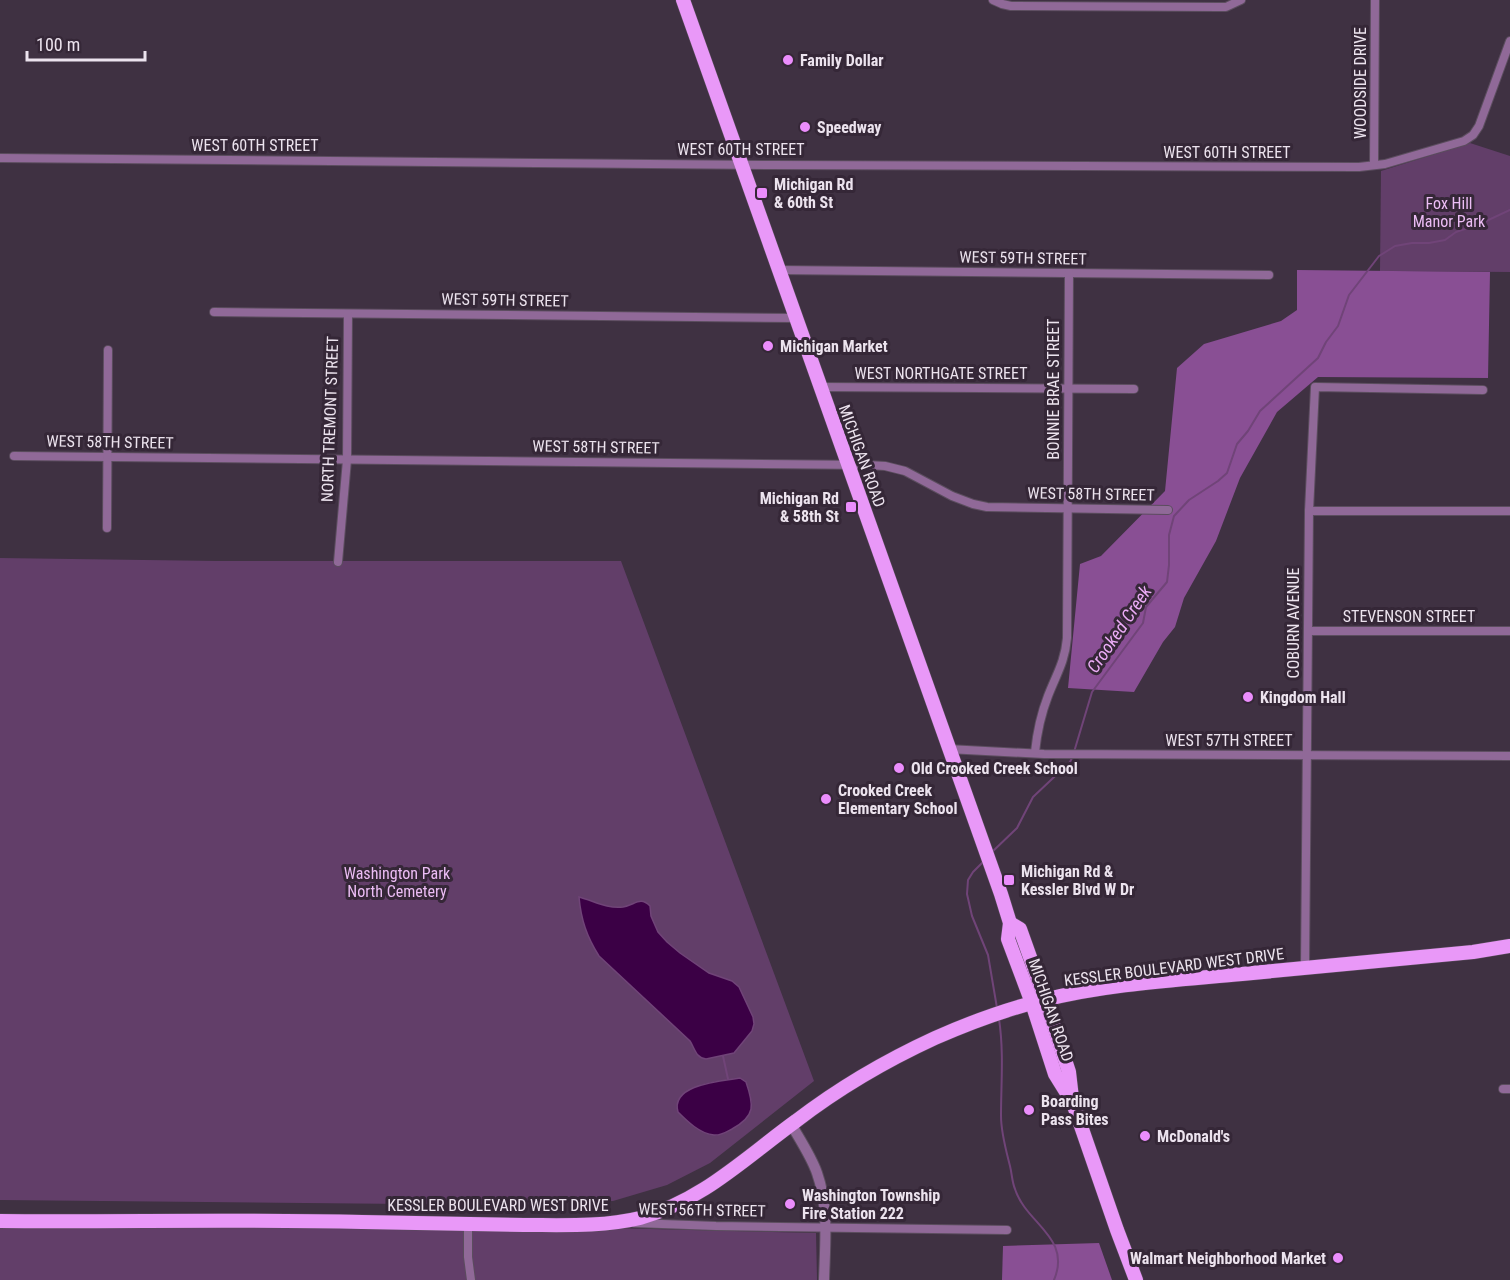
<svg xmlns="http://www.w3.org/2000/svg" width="1510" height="1280" font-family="'Roboto Condensed',sans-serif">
<rect width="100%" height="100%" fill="#3f3142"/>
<g fill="#623e69">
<path d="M1470 143 1510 156V272L1380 271 1381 171Z"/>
<path d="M0 558 217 561H621L814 1081 710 1163 667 1185 613 1201 510 1205 0 1200Z"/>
<path d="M281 1220 816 1233 817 1280H0V1221Z"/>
</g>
<g fill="#894f94">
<path d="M1297 270 1490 272 1488 378 1318 377 1277 412 1240 478 1216 541 1184 598 1175 627 1163 642 1134 692 1068 688 1080 564 1101 556 1165 491 1177 368 1204 344 1281 321 1297 310Z"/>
<path d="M1099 1243 1112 1280H1002L1003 1246Z"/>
</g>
<g fill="#3b0045" stroke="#704478" stroke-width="1.5">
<path d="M579 897C594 901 607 909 623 907 635 905 640 896 650 906L651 916 654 923 658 932 667 942 680 953 709 973 732 981 739 987 753 1017 754 1024 752 1031 734 1053 706 1059C696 1058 695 1049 690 1041L599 956C587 937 581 920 579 897Z"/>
<path d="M740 1078 746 1082C754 1105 756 1116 732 1129 726 1132 720 1136 714 1135 700 1134 687 1121 678 1112 670 1084 722 1081 740 1078Z"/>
</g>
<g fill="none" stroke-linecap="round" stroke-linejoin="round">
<g stroke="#704478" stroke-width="2">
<path d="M1074 752 1092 692 1143 623 1146 607 1167 582 1169 565V535L1174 516 1189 500 1218 481 1227 473 1237 444 1248 431 1260 411 1318 358 1326 342 1338 326 1349 295 1379 256 1395 246 1412 243H1429L1445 240 1456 232 1482 223 1510 210"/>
<path d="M991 853 1017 828 1033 797 1070 762 1072 758"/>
<path d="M983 862 973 872 968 880 967 894 972 916 988 955 997 1008"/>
<path d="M999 1019C1004 1052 1001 1084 1001 1116 1001 1133 1006 1150 1010 1166 1012 1174 1012 1182 1015 1189 1026 1224 1072 1237 1054 1280"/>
<path d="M723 1056 728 1079"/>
</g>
<defs>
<g id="minor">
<path d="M993 0 1002 4 1011 6 1219 7H1226L1241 0"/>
<path d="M0 158 768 165 1359 167 1385 164 1464 141 1473 135 1479 126 1510 41"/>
<path d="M1374 165 1375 0"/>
<path d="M778 270 1269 275"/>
<path d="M214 312 796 318"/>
<path d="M820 387 1134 389"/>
<path d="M14 456 867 465 885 466 905 471 952 496 973 504 987 507 1168 510"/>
<path d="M1309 511H1510"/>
<path d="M107 528 108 350"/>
<path d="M338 562 347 460 348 314"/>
<path d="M1308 631H1510"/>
<path d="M948 749 1044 754 1510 756"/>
<path d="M1035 752C1037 733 1041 714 1048 696 1056 675 1065 662 1067 638L1069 273"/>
<path d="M1305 968 1309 511 1315 387 1483 390"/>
<path d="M1503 1089H1510"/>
<path d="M635 1223 716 1226 1007 1230"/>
<path d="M468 1224V1257L471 1280"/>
</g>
<path id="tertiary" d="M791 1124C800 1140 811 1156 817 1173 829 1207 825 1245 824 1280"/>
<g id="primary">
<path d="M683 0 1001 894 1010 923 1008 939 1032 1003 1055 1074 1073 1103 1117 1230 1136 1280"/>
<path d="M1010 923 1020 929 1045 999 1069 1072 1072 1098"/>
<path d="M0 1221C121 1222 242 1219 362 1222 416 1223 470 1224 524 1225 562 1225 603 1227 640 1218 702 1201 745 1158 796 1121 839 1088 885 1061 935 1038 969 1023 1007 1009 1044 1000 1106 984 1178 980 1242 974 1319 967 1396 960 1473 952L1510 946"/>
</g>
</defs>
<use href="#minor" stroke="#5b4d5e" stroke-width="10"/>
<use href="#tertiary" stroke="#5b4d5e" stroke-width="12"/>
<use href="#primary" stroke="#5b4d5e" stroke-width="15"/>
<use href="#minor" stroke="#906998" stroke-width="8"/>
<use href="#tertiary" stroke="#906998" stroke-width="10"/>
<use href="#primary" stroke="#e998f8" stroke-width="14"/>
</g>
<g fill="#eb8dfc" stroke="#352737" stroke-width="2">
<circle cx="788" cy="60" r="6"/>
<circle cx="805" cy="127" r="6"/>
<rect x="756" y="187" width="12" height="12" rx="3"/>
<circle cx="768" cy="346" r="6"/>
<rect x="845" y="501" width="12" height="12" rx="3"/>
<circle cx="1248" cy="697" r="6"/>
<circle cx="899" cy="768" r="6"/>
<circle cx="826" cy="799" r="6"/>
<rect x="1003" y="874" width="12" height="12" rx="3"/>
<circle cx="1029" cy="1110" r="6"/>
<circle cx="1145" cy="1136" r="6"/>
<circle cx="790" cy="1204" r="6"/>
<circle cx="1338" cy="1258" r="6"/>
</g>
<g text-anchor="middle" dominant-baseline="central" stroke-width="6" stroke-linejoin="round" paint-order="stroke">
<g font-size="16" font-weight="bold" fill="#ece3ee" stroke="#352737" text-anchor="start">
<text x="800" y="60">Family Dollar</text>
<text x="817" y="127">Speedway</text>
<text x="774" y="184">Michigan Rd<tspan x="774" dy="18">&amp; 60th St</tspan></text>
<text x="780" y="346">Michigan Market</text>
<text x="839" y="498" text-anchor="end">Michigan Rd<tspan x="839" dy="18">&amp; 58th St</tspan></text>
<text x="1260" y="697">Kingdom Hall</text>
<text x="911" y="768">Old Crooked Creek School</text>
<text x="838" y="790">Crooked Creek<tspan x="838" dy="18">Elementary School</tspan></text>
<text x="1021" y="871">Michigan Rd &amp;<tspan x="1021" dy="18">Kessler Blvd W Dr</tspan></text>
<text x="1041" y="1101">Boarding<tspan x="1041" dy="18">Pass Bites</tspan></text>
<text x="1157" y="1136">McDonald's</text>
<text x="802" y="1195">Washington Township<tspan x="802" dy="18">Fire Station 222</tspan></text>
<text x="1326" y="1258" text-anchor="end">Walmart Neighborhood Market</text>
</g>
<g font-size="16" fill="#ece3ee" stroke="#352737">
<text transform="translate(1360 83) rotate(-90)">WOODSIDE DRIVE</text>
<text x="255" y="145">WEST 60TH STREET</text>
<text x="741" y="149">WEST 60TH STREET</text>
<text x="1227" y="152">WEST 60TH STREET</text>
<text transform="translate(1023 258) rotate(1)">WEST 59TH STREET</text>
<text transform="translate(505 300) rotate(1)">WEST 59TH STREET</text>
<text x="941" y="373">WEST NORTHGATE STREET</text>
<text transform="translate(1053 389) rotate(-90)">BONNIE BRAE STREET</text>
<text transform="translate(330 419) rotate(-88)">NORTH TREMONT STREET</text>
<text transform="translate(110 442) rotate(1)">WEST 58TH STREET</text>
<text transform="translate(596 447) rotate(1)">WEST 58TH STREET</text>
<text transform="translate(862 456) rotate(70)">MICHIGAN ROAD</text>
<text transform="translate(1091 494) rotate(1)">WEST 58TH STREET</text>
<text x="1409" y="616">STEVENSON STREET</text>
<text transform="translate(1293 623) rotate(-90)">COBURN AVENUE</text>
<text x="1229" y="740">WEST 57TH STREET</text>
<text transform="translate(1174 967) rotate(-7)">KESSLER BOULEVARD WEST DRIVE</text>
<text transform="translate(1051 1010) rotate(71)">MICHIGAN ROAD</text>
<text x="498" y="1205">KESSLER BOULEVARD WEST DRIVE</text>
<text transform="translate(702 1210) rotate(1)">WEST 56TH STREET</text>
</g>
<g font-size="16" fill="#ecbdf5" stroke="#352737">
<text x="1449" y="203">Fox Hill<tspan x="1449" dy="18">Manor Park</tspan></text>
<text x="397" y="873">Washington Park<tspan x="397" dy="18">North Cemetery</tspan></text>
</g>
<g font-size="18" font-style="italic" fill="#ecacf7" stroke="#352737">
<text transform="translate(1119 629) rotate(-56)">Crooked Creek</text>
</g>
</g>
<path d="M27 51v9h118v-9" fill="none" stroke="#ece3ee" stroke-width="3"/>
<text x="36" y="51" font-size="18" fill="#ece3ee" stroke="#352737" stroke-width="4.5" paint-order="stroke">100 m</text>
</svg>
